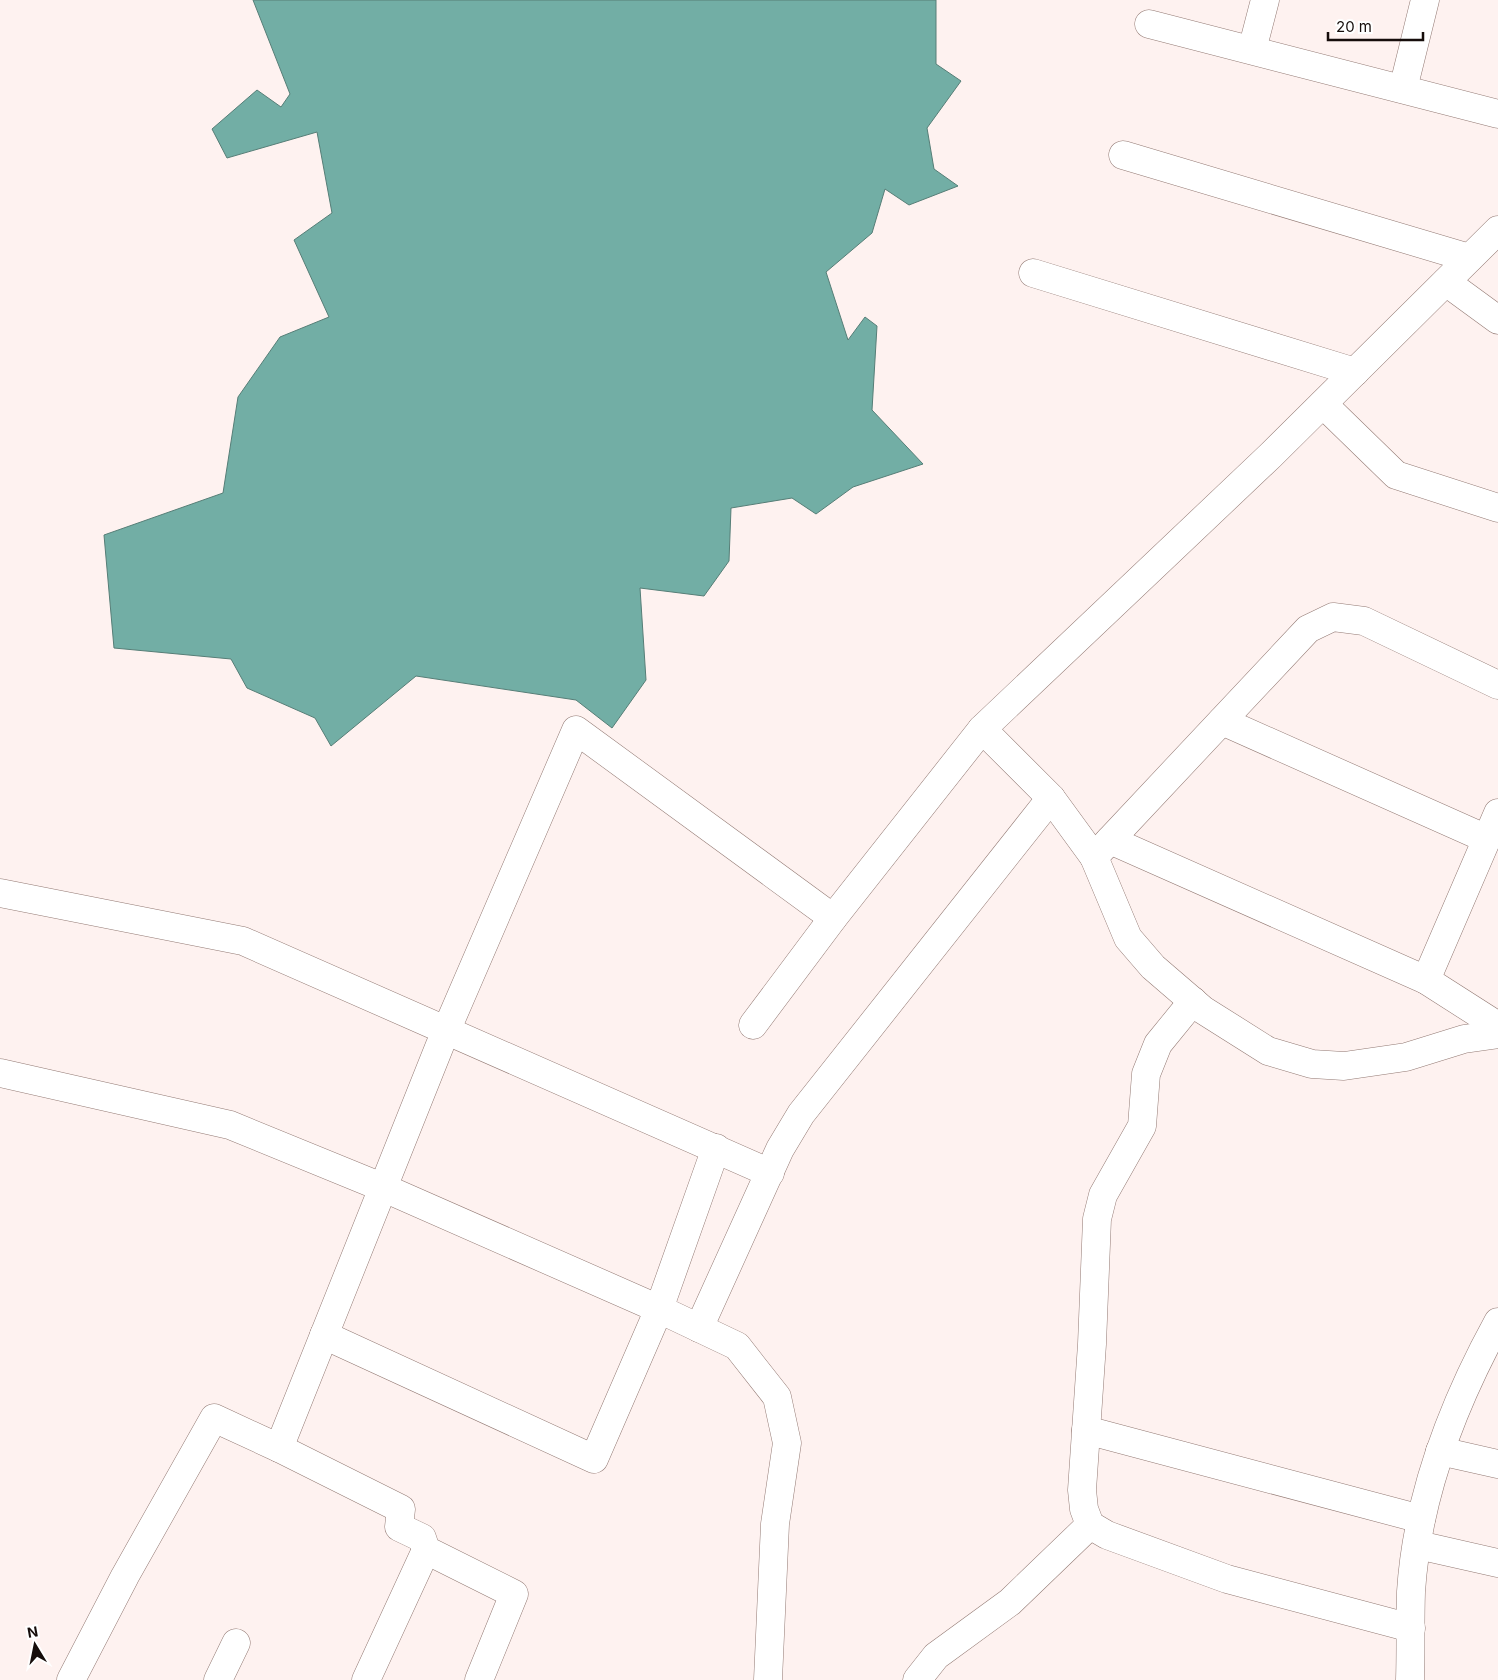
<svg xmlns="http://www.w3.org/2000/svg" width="1498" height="1680" font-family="Inter,sans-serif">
<rect width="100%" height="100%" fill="#fef2f0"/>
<path fill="#72aea5" stroke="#567e77" d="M253 0H936V64L961 81 927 128 934 169 958 186 909 205 885 189 872 233 826 272 848 340 865 317 877 326 872 410 923 464 853 487 816 514 792 498 731 508 729 561 704 596 640 588 646 680 612 728 576 700 416 676 331 746 315 718 247 688 231 659 114 648 104 535 223 493 238 397 280 337 329 317 294 240 332 213 317 132 227 158 212 129 257 90 281 107 290 94Z"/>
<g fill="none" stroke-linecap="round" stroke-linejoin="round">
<defs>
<g id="minor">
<path d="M1149 24 1498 114"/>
<path d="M1252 50 1265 0"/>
<path d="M1403 89 1425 0"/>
<path d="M1123 155 1469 258"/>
<path d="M1033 273 1355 372"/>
<path d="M1446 282 1498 320"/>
<path d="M1323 404 1396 475 1498 508"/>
<path d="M1222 721 1487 839"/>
<path d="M982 729 1051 798 1094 857 1128 938 1153 967 1203 1010 1268 1051 1312 1064 1344 1066 1406 1057 1464 1039 1498 1034"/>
<path d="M1110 840 1426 980 1498 1026"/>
<path d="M1094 857 1308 629 1333 617 1364 621 1498 685"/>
<path d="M0 893 243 941 770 1173"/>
<path d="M1426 980 1498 813"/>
<path d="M1193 1001 1158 1044 1146 1074 1142 1126 1103 1195 1097 1219 1092 1344 1082 1490 1084 1509 1090 1525 1107 1535 1227 1579 1411 1628"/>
<path d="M753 1025 833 918 982 729 1271 455 1498 230"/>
<path d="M0 1073 230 1125 384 1188 659 1309 737 1346 777 1397 787 1443 775 1524 768 1680"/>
<path d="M699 1328 780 1149 801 1114 1051 798"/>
<path d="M324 1335 594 1459 659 1309 716 1148"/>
<path d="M1086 1430 1421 1519"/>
<path d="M279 1448 401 1509 399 1527 422 1538 426 1550 514 1594 479 1680"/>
<path d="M1440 1451 1498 1464"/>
<path d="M1418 1545 1498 1563"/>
<path d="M71 1680 125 1576 214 1418 279 1448 440 1045 576 730 833 918"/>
<path d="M218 1680 236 1643"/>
<path d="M366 1680 426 1550"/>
<path d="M917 1680 936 1656 1010 1602 1090 1525"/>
<path d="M1410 1680C1411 1651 1410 1621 1411 1592 1417 1497 1453 1404 1498 1322"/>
</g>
</defs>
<use href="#minor" stroke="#937a74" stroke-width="29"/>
<use href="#minor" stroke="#fff" stroke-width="28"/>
</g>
<g transform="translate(35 1645) rotate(350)" stroke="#ffffff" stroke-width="4" paint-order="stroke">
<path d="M0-4L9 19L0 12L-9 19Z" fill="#160d0b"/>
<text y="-8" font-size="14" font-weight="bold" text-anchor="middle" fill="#160d0b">N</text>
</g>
<path d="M1328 32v8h95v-8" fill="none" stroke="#160d0b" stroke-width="2.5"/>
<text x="1336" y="32" font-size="15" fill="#160d0b" stroke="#ffffff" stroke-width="4" paint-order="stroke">20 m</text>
</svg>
